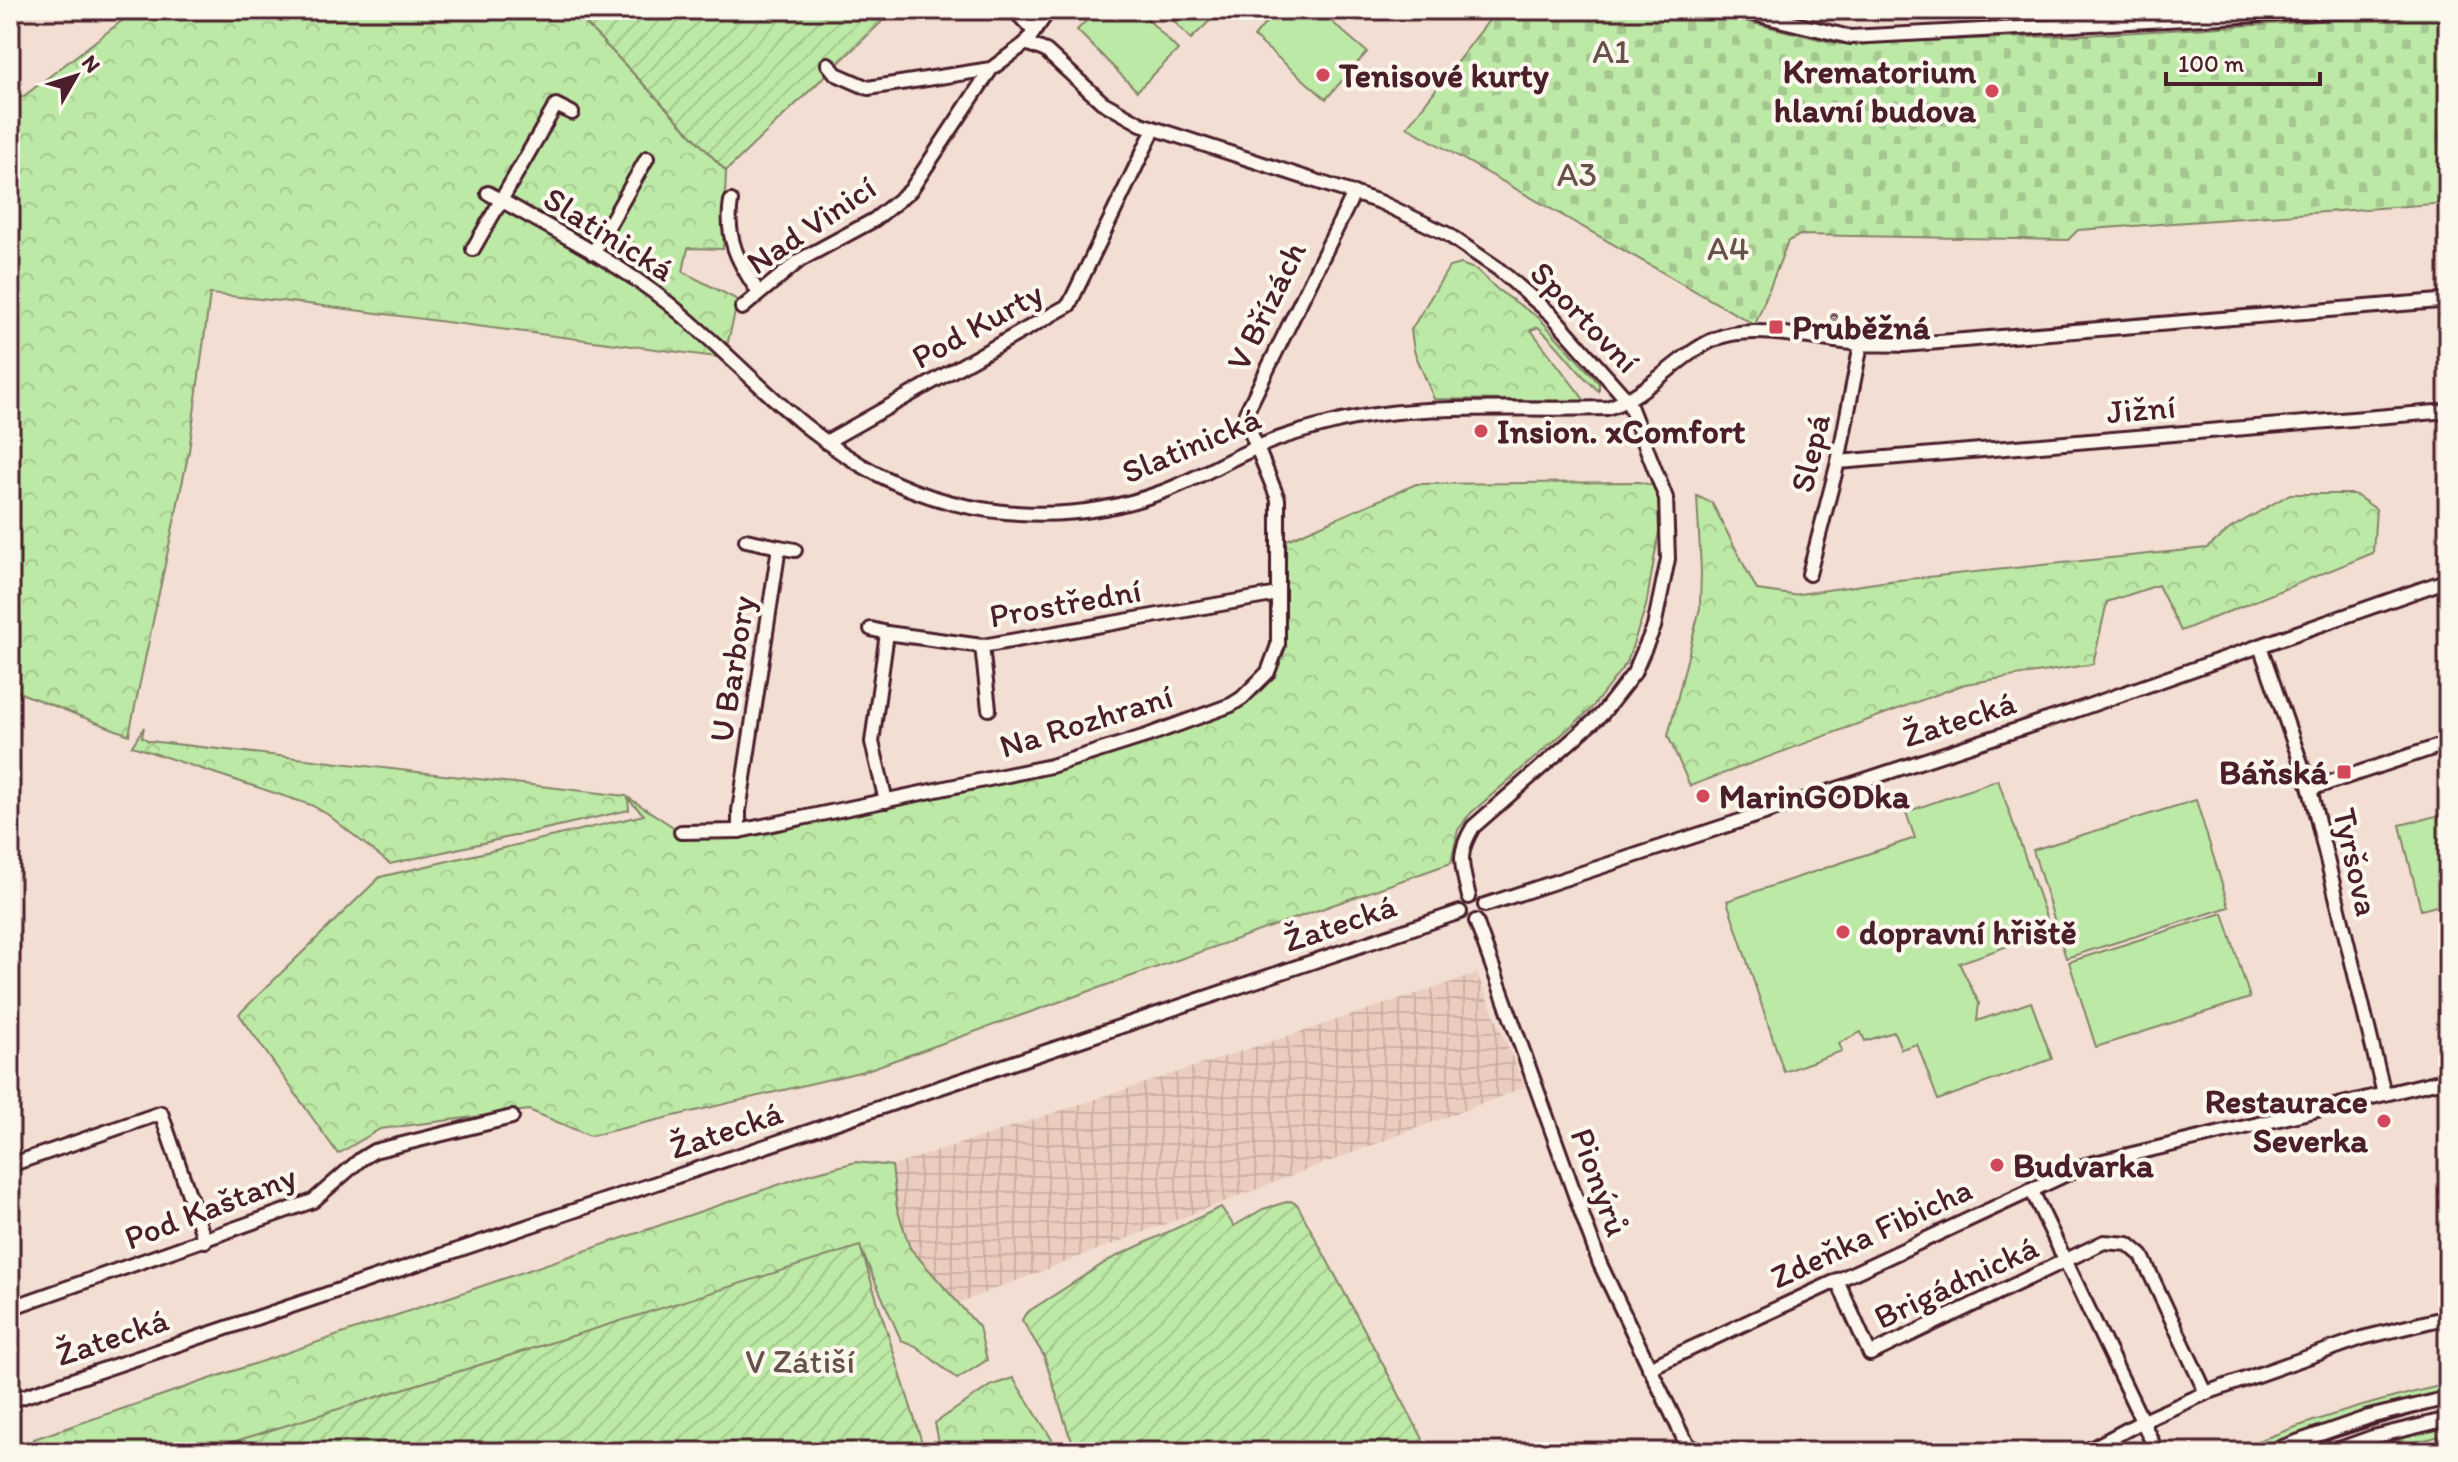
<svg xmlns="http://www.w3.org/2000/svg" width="2458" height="1462" font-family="Itim,sans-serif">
<defs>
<pattern id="industrial-grid" width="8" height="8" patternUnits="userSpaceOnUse" patternTransform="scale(2)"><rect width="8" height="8" fill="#ebcdbf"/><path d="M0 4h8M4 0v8" fill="none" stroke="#cbb0a4"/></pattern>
<pattern id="forest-crowns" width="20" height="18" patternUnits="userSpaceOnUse" patternTransform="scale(2)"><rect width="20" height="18" fill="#bde9a6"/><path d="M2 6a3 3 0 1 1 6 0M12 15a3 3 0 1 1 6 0" fill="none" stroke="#a4c78f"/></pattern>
<pattern id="cemetery-stones" width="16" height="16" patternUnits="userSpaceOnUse" patternTransform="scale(2)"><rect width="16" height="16" fill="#bde9a6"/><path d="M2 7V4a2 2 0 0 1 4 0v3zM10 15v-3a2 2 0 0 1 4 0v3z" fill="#a4c78f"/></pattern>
<pattern id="garden-furrows" width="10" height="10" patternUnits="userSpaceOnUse" patternTransform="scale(2)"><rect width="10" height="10" fill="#bde9a6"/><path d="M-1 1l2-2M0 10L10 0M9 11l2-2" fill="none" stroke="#a4c78f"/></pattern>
</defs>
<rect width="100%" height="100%" fill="#f2ded2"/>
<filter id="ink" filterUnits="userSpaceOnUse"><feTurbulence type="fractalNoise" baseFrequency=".0125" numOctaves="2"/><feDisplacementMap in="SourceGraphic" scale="16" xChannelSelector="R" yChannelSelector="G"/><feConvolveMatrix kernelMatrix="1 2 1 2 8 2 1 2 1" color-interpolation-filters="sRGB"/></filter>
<g filter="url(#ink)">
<path fill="url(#industrial-grid)" d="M1477 974 1525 1087 958 1303 910 1249 897 1208 892 1166Z"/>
<g fill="#bde9a6" stroke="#848468" stroke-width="2">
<path d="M1097 10H1139L1178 50 1137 91 1077 30Z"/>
<path d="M1163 10H1221L1191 39Z"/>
<path d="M1276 10H1318L1367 52 1326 99 1254 37Z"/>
<path d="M1998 780 2051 931 1959 963 1979 1003 1977 1021 2031 1002 2052 1059 1938 1100 1917 1044 1901 1049 1894 1032 1865 1041 1861 1032 1839 1043 1842 1051 1784 1072 1727 901 1915 838 1906 812Z"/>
<path d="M2196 800 2229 907 2066 958 2033 850Z"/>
<path d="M2448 813V903L2421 910 2400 825Z"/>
<path d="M2223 913 2250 998 2096 1047 2069 962Z"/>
<path d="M2448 1384V1392L2331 1423 2255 1452H2237C2249 1442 2268 1438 2282 1432 2336 1412 2392 1397 2448 1384Z"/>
<path d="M2448 1426V1434L2378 1452H2351Z"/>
</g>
<g fill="url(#forest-crowns)" stroke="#848468" stroke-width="2">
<path d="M136 10H573L726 171 723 249 688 248 683 272 738 300 724 358 300 303 210 294 189 451 129 735 10 689V100L24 96Z"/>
<path d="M1461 264 1477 270 1498 290 1539 318 1599 383V391C1576 373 1561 346 1538 327L1531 330 1585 401 1434 399 1414 351 1411 330 1449 267Z"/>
<path d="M1639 482 1659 487 1662 514 1646 606 1627 662 1590 710 1471 813 1458 830 1451 863 864 1071 590 1136 529 1110 380 1129 338 1154 239 1014 380 877 644 815 628 799 629 810 390 864 327 814 311 805 132 746 144 727 142 737 149 741 626 796 681 832 739 831 1051 766 1231 705 1264 675 1278 639V544L1416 484Z"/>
<path d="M2290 494H2354L2376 509 2373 553 2181 631 2158 585 2107 602 2093 664 1965 684 1690 786 1668 736 1700 608 1701 570 1697 496 1712 503 1757 590 1793 595 1889 581 2207 548 2231 528Z"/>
<path d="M856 1162 892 1166 897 1208 910 1248 979 1327 987 1360 957 1379 916 1346 901 1340 860 1247 201 1452H36L34 1439 810 1174Z"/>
<path d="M1013 1378 1060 1452H941L935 1423 990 1386Z"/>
</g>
<path fill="url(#cemetery-stones)" stroke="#848468" stroke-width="2" d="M1497 10H1700L1839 44 2085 35 2405 16 2419 10H2448V225L2446 203 2078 230 2068 240 1800 235 1788 241 1755 325 1407 127Z"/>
<g fill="url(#garden-furrows)" stroke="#848468" stroke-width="2">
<path d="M573 10H894L726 171Z"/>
<path d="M1290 1201 1297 1204 1430 1452H1078L1069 1434 1044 1356 1022 1320 1026 1313 1109 1260 1221 1207 1234 1226 1263 1209Z"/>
<path d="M860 1246 925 1452H201Z"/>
</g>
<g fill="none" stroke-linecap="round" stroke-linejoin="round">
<defs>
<g id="minor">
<path d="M1014 10 1034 31"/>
<path d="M1738 10 1850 37 2353 10"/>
<path d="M1026 43 1046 51 1102 102 1141 124 1380 202 1447 234 1497 268 1552 315 1628 401 1666 498 1668 559 1654 627 1634 673 1602 714 1473 827C1456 855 1462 866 1469 897"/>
<path d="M828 64 836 74 868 88 991 69 1026 43 1049 10"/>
<path d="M488 193C548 227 613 259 668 303 738 359 797 433 879 475 966 520 1071 526 1162 492 1195 480 1225 461 1258 447 1284 435 1313 428 1341 421 1424 402 1521 411 1607 408 1649 395 1675 357 1715 339 1752 322 1819 341 1861 344 1875 345 1889 344 1903 345L2439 301 2448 304"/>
<path d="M731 201C725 238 738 262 759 293"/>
<path d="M473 249 556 105 572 113"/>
<path d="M593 253 647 158"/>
<path d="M742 308 800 260 874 220 910 191 991 69"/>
<path d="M826 442 1069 305 1154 129"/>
<path d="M1838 462 2448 411"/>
<path d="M779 547 795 550"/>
<path d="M1809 574 1838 462 1861 344"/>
<path d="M871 629 887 633"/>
<path d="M982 646 989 709"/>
<path d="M2260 646 2310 789 2384 1094"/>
<path d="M2310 789 2448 743"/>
<path d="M886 801 872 742 887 633 982 646 1278 594"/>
<path d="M739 831V811L779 547 746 540"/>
<path d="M681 832 739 831 1051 766 1149 735 1231 705 1242 698 1268 672 1278 645V499L1247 423 1246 413 1354 193"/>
<path d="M1485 905 2071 712 2448 580"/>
<path d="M1476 921 1600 1264 1683 1437 1694 1452"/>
<path d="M10 1165 161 1113 205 1241"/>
<path d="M2031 1189 2157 1452"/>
<path d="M1837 1280 1870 1354 2104 1242 2128 1244 2142 1256 2206 1393"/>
<path d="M10 1308 313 1201 361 1159 374 1151 512 1117"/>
<path d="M1649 1368 2086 1165 2448 1079"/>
<path d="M10 1401 1460 912"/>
<path d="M2085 1452 2143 1421 2206 1393 2362 1338 2448 1317"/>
<path d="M2268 1452 2369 1417 2448 1398"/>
<path d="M2331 1452 2373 1437 2448 1419"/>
</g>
</defs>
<use href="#minor" stroke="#4a1f2b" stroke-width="18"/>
<use href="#minor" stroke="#fbf7ec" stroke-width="12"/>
<path stroke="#4a1f2b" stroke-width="2" d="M2292 1452 2372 1426 2448 1405"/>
</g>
</g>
<g fill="#d1495b" stroke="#fbf7ec" stroke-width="3">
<circle cx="1323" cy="75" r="8"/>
<circle cx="1992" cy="91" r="8"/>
<rect x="1768" y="319" width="16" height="16" rx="4"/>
<circle cx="1481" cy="431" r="8"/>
<rect x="2336" y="764" width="16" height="16" rx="4"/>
<circle cx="1703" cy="796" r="8"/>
<circle cx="1843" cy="932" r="8"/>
<circle cx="2384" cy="1121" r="8"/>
<circle cx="1997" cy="1165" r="8"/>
</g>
<g text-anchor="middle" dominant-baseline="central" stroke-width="8" stroke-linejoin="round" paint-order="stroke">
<g font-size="34" fill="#67524a" stroke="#fbf7ec">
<text x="1611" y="51">A1</text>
<text x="1577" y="174">A3</text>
<text x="1728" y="248">A4</text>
<text x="800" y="1361">V Zátiší</text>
</g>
<g font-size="34" font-weight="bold" fill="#4a1f2b" stroke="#fbf7ec" text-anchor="start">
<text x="1976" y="71" text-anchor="end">Krematorium<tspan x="1976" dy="39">hlavní budova</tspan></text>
<text x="1339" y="75">Tenisové kurty</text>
<text x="1792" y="327">Průběžná</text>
<text x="1497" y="431">Insion. xComfort</text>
<text x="2328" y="772" text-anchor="end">Báňská</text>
<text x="1719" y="796">MarinGODka</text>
<text x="1859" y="932">dopravní hřiště</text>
<text x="2368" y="1101" text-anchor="end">Restaurace<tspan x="2368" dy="39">Severka</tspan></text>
<text x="2013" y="1165">Budvarka</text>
</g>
<g font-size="34" fill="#4a1f2b" stroke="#fbf7ec">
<text transform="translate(811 225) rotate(-34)">Nad Vinicí</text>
<text transform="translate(609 234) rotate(32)">Slatinická</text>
<text transform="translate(1266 306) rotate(-64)">V Břízách</text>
<text transform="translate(1585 317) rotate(46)">Sportovní</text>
<text transform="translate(977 325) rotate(-29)">Pod Kurty</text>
<text transform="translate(2141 409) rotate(-5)">Jižní</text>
<text transform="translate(1191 445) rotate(-23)">Slatinická</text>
<text transform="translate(1810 453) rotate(-77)">Slepá</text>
<text transform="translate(1065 603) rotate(-10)">Prostřední</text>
<text transform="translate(732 669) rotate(-81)">U Barbory</text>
<text transform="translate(1959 719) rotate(-18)">Žatecká</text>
<text transform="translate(1086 721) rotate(-17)">Na Rozhraní</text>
<text transform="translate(2356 862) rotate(77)">Tyršova</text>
<text transform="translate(1340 923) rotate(-19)">Žatecká</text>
<text transform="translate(726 1130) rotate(-19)">Žatecká</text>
<text transform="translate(1600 1182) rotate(70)">Pionýrů</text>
<text transform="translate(210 1207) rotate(-21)">Pod Kaštany</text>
<text transform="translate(1871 1233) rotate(-25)">Zdeňka Fibicha</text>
<text transform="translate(1956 1282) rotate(-25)">Brigádnická</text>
<text transform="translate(112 1337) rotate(-19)">Žatecká</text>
</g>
</g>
<rect width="2458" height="1462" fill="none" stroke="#fbf7ec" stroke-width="40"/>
<rect x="20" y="20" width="2418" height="1422" fill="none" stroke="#4a1f2b" stroke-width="3" filter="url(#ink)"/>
<g transform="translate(76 76) rotate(51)" stroke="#fbf7ec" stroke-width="6" paint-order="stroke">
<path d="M0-6L14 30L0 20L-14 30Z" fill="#4a1f2b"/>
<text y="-12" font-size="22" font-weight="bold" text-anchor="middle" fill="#4a1f2b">N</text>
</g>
<path d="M2166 72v12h154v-12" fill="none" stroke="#4a1f2b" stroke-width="4"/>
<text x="2178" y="72" font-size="24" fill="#4a1f2b" stroke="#fbf7ec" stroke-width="6" paint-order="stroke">100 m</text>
</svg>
